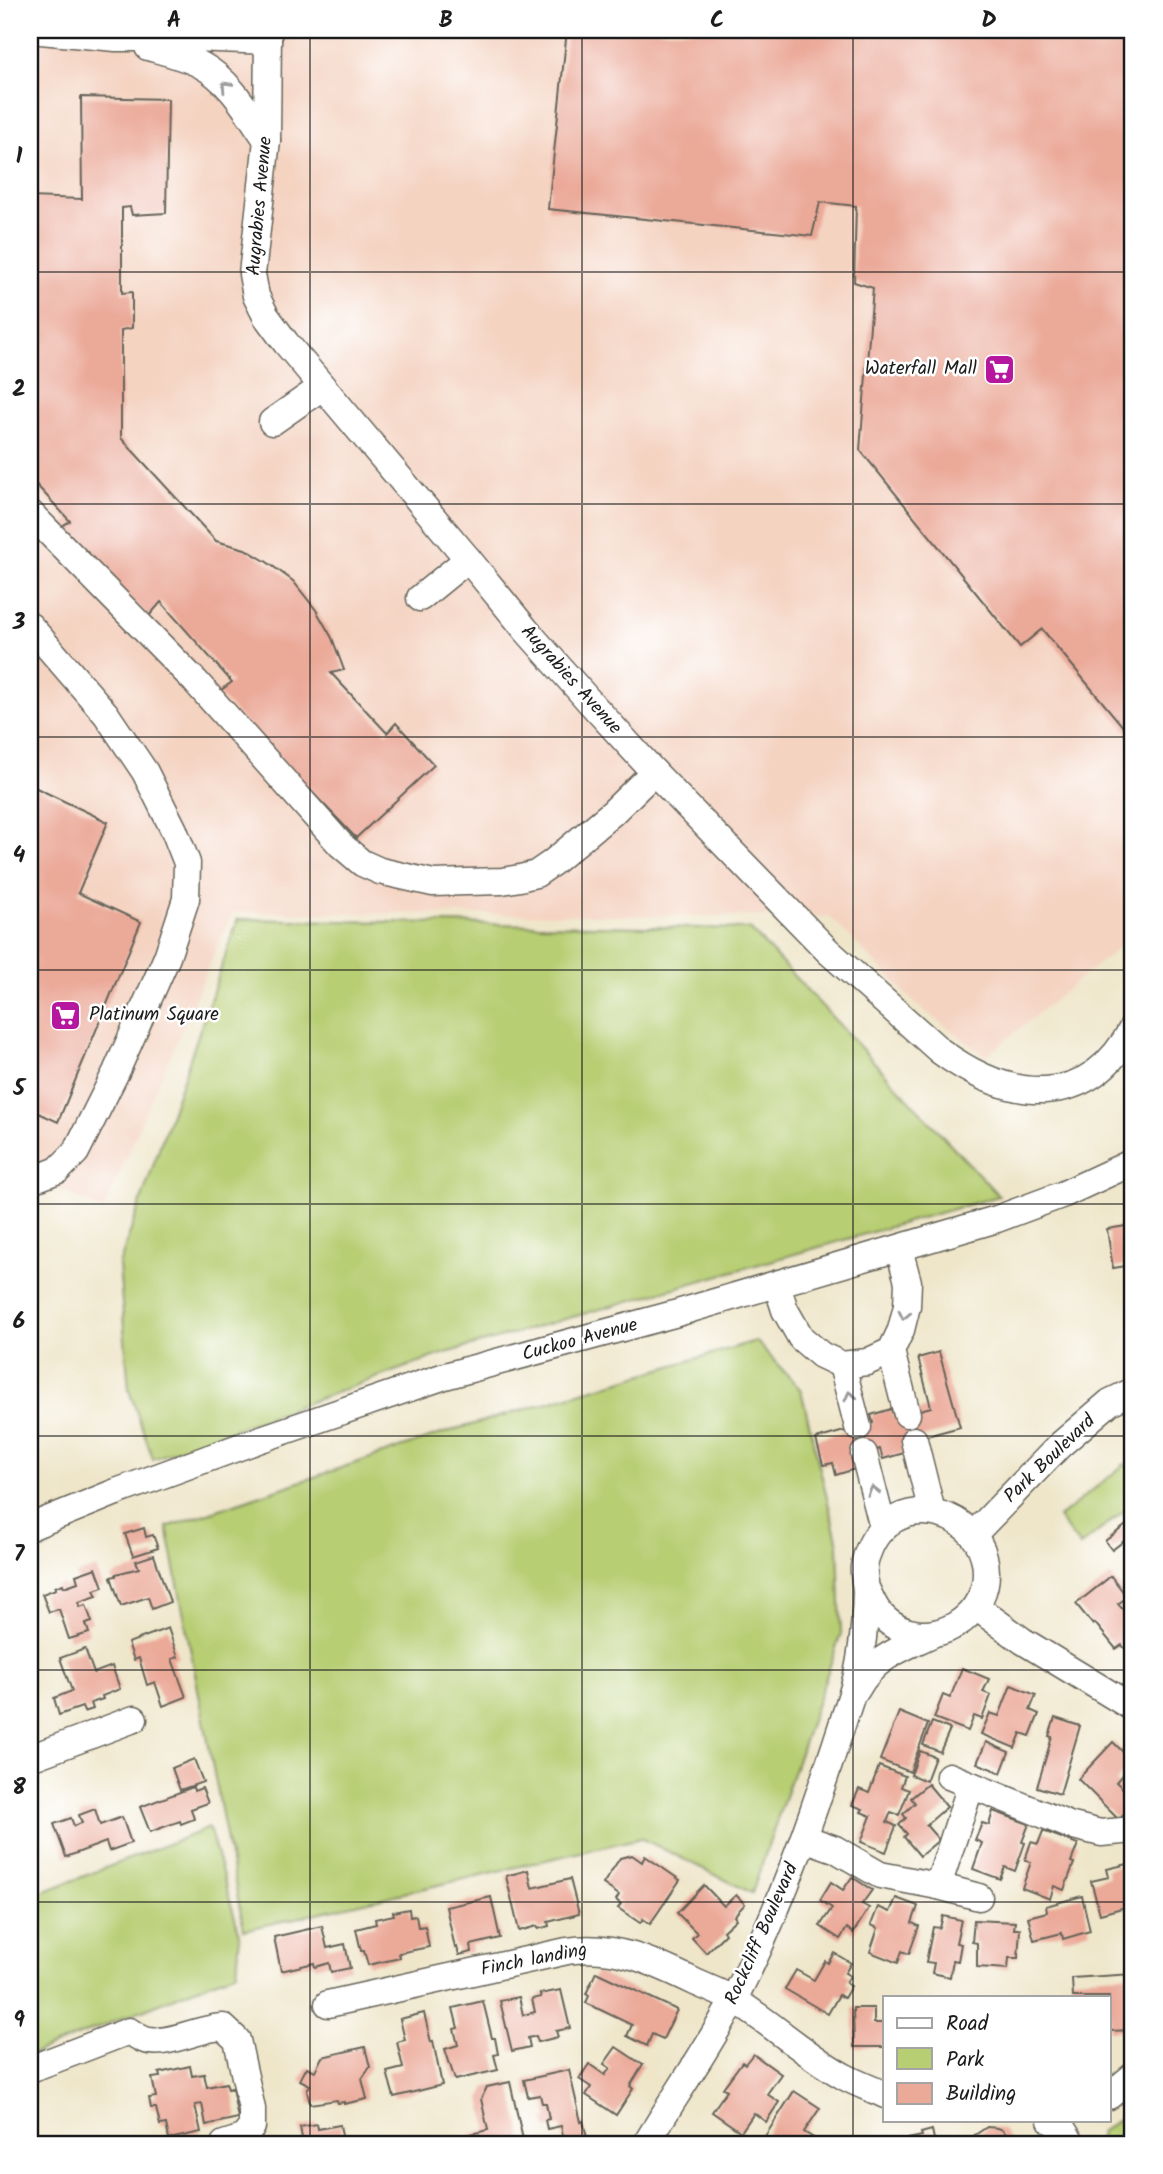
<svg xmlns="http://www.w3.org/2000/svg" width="1163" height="2174" font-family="Kalam,sans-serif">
<rect width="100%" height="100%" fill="#fff"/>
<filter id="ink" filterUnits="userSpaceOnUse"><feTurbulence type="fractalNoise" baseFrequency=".0143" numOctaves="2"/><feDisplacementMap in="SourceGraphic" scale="14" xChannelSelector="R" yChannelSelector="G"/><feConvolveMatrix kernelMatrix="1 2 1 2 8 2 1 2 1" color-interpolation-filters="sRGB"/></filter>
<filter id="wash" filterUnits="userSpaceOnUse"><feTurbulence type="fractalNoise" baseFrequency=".00686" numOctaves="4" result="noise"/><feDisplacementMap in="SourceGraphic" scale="28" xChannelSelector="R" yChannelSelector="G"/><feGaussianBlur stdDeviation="1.57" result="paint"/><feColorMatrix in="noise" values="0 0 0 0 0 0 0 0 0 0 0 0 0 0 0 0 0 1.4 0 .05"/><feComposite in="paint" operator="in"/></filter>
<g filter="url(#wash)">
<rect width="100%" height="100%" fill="#efe6ca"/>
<path fill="#f4d3c1" d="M30 30H1133V936L986 1056 918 1006 830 917 232 912 103 1211 30 1176Z"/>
<g fill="#b7ce73" stroke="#6a7548" stroke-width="2">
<path d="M238 919 750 929 999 1196 439 1355 153 1459 129 1390 119 1265Z"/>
<path d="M756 1341 801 1390 838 1544 841 1633 752 1893 641 1838 244 1930 167 1527 447 1432Z"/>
<path d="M1125 1464 1133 1474V1504L1080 1546 1058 1518Z"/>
<path d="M209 1828 240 1935 237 1972 30 2055V1897Z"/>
<path d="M1133 2109V2144H1101L1100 2132Z"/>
</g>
<g id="blocks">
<g fill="#eba998">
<path d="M567 30H1133V739L1042 629 1020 647 860 450 873 288 854 282 856 206 820 202 812 236 548 209Z"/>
<path d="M81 97 168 99 166 213 132 215 130 207 122 208V293L132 292V328L121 330V438L216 541 245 549 267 562 293 581 316 610 332 638 344 670 331 673 387 733 396 723 434 765 356 838 217 693 232 682 161 602 149 616 57 529 70 521 30 478V197L82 199Z"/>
<path d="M30 785 108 822 78 893 141 922 58 1122 30 1109Z"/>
<path d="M1132 1225 1133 1265 1113 1268 1107 1229Z"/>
<path d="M939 1352 960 1427 901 1443 904 1453 883 1459 880 1449 852 1457 855 1469 836 1475 833 1463 823 1465 816 1439 873 1423 871 1415 891 1409 894 1417 931 1407 918 1358Z"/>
<path d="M1133 1520V1534L1112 1550 1105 1541Z"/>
<path d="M144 1528 146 1537 153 1535 158 1548 133 1556 125 1534Z"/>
<path d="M154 1555 170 1602 152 1609 148 1597 121 1606 111 1577 116 1576V1574L139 1568 136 1561Z"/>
<path d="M96 1568 103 1587 94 1590 97 1596 79 1602 80 1607 86 1605 92 1622 86 1624 89 1633 69 1639 59 1609 49 1612 42 1594 56 1589 55 1587 63 1584 64 1587 78 1582 76 1575Z"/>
<path d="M1111 1576 1127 1597 1118 1604 1124 1611 1133 1604V1658L1122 1645 1116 1649 1095 1623 1093 1625 1076 1604Z"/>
<path d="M168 1628 178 1657 172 1659 186 1697 163 1706 155 1682 147 1685 139 1658 134 1660 128 1643Z"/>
<path d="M85 1649 94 1673 112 1666 120 1689 102 1696 103 1699 91 1703 93 1709 84 1712 82 1707 59 1715 54 1698 72 1691 60 1658Z"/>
<path d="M962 1668 989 1679 983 1692 991 1695 982 1719 974 1716 968 1731 934 1718 943 1695 950 1698Z"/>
<path d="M1011 1685 1036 1695 1030 1710 1039 1714 1030 1736 1021 1733 1015 1748 981 1734 990 1713 999 1716Z"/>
<path d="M899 1712 928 1724 910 1772 880 1760Z"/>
<path d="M1055 1718 1080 1726 1060 1794 1037 1787 1052 1737 1049 1736Z"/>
<path d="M932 1722 950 1729 940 1752 923 1745Z"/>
<path d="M986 1742 1009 1752 1001 1773 977 1763Z"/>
<path d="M1113 1742 1133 1762 1116 1782 1133 1798V1805L1119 1820 1078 1779Z"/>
<path d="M920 1751 935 1757 926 1781 911 1775Z"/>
<path d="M194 1759 203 1782 180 1790 172 1768Z"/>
<path d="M879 1766 905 1776 901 1787 909 1790 899 1815 891 1812 887 1822 896 1826 886 1852 861 1842 871 1816 861 1812 863 1809 852 1805 859 1789 869 1793Z"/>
<path d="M928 1784 947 1807 926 1825 939 1840 920 1856 904 1837 907 1834 899 1825 906 1818 903 1814 915 1803 911 1798Z"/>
<path d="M193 1787 194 1791 202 1788 208 1803 191 1809 194 1819 181 1824 180 1821 150 1832 140 1807Z"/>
<path d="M95 1809 100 1825 122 1817 131 1843 109 1851 106 1842 66 1857 54 1824 71 1818 74 1826 82 1823 79 1815Z"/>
<path d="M993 1811 1029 1824 1022 1842 1025 1843 1015 1871 1005 1867 1000 1879 973 1869 982 1843 975 1840 982 1823 989 1825Z"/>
<path d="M1043 1831 1078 1844 1071 1862 1074 1863 1064 1890 1054 1886 1050 1899 1022 1888 1031 1862 1025 1860 1031 1842 1038 1844Z"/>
<path d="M632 1855 642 1862 645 1856 680 1880 650 1924 643 1919 640 1923 618 1908 621 1904 616 1900 619 1895 603 1884 620 1858Z"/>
<path d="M1132 1863 1133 1905 1100 1914 1091 1881 1109 1877 1107 1869Z"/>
<path d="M528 1870 532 1888 570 1879 579 1914 548 1922 549 1926 538 1929 537 1926 519 1931 506 1876Z"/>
<path d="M852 1877 872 1890 862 1904 869 1908 853 1933 847 1928 840 1939 820 1926 832 1908 820 1900 831 1882 843 1890Z"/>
<path d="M704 1885 724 1906 736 1895 745 1904 734 1916 736 1919 723 1931 725 1934 706 1953 692 1938 697 1933 677 1913Z"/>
<path d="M1082 1896 1090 1931 1063 1939 1062 1933 1034 1940 1028 1917 1047 1912 1046 1906Z"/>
<path d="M491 1897 500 1938 471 1945 472 1952 459 1955 457 1947 455 1948 446 1907Z"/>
<path d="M896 1898 918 1906 912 1923 919 1926 909 1954 902 1951 898 1963 870 1952 878 1928 871 1925 878 1907 890 1912Z"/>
<path d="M409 1909 410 1917 416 1916 418 1927 425 1926 429 1947 399 1953 400 1958 368 1965 364 1951H361L356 1929 376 1924 375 1919 394 1915 393 1912Z"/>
<path d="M943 1916 961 1920 956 1943 961 1944 958 1961 953 1960 950 1977 932 1973 934 1963 926 1962 933 1927 940 1928Z"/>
<path d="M974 1920 1015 1922 1014 1929H1020L1018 1958H1009L1008 1969 977 1967V1943L972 1942Z"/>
<path d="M322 1926 327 1948 345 1944 350 1968 331 1972 329 1963 315 1967 314 1963 281 1971 274 1937Z"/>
<path d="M834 1953 851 1963 845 1973 850 1976 846 1983 851 1986 844 1998 839 1995 828 2014 785 1989 796 1970 814 1980 825 1961 828 1963Z"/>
<path d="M596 1972 677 2010 663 2039 652 2034 647 2046 627 2036 632 2025 586 2003 589 1996 586 1994Z"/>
<path d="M1133 1974V2030L1109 2031V1997H1073L1072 1978Z"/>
<path d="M561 1990 570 2028 556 2031 558 2037 538 2042 536 2036 528 2038 530 2047 512 2051 500 2001 519 1997 523 2015 535 2012 532 1999 541 1997 540 1994Z"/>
<path d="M483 2001 492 2038H495L498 2054 494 2055 498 2070 455 2080 445 2049 458 2045 454 2029 458 2028 453 2008Z"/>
<path d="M853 2008H874V2023H885V2047H854Z"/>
<path d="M424 2013 431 2042 433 2041 442 2085 394 2097 387 2072 403 2068 397 2042 405 2040 400 2019Z"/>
<path d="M365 2047 370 2067 362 2079 367 2099 344 2104V2102L338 2103 337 2100 310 2104 307 2091 310 2085 300 2080 307 2067 315 2071 322 2057Z"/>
<path d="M616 2047 643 2065 630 2086 633 2089 616 2115 586 2095 591 2087 579 2079 589 2064 605 2075 610 2068 604 2064Z"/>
<path d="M753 2054 781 2074 767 2094 779 2102 766 2122 754 2113 741 2132 712 2112 727 2090 723 2088 742 2062 745 2064Z"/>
<path d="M190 2066 192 2076 204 2074 207 2087 226 2083 228 2089 232 2088 238 2118 206 2125 202 2104 195 2105 201 2132 169 2139 166 2124 160 2125 156 2108H151L149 2098 156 2097 152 2078 160 2077 159 2073Z"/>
<path d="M569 2070 581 2122 583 2121 588 2142 576 2144H565L561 2126 547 2129 545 2120 549 2119 546 2103H542L540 2095 528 2097 524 2080Z"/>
<path d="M510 2082 524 2144H473L471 2134 488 2130 481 2099 487 2087Z"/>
<path d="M794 2091 820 2108 804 2132 823 2144H774L764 2138Z"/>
<path d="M317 2124 318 2129 340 2125 343 2141 334 2144H303L300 2127Z"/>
<path d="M987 2127 998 2128 1003 2130 1010 2141 1005 2144H972L969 2139Z"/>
<path d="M932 2130 935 2144H910L908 2139 922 2136 921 2133Z"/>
</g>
</g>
</g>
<g filter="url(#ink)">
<use href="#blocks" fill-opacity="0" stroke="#666359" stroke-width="2"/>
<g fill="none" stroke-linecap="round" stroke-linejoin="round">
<defs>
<g id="minor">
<path d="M30 30 116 38H191L268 41"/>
<path d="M268 30 267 140 252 274 256 296 266 316 286 343 468 559 526 630 589 701 654 772 828 951 940 1051C1008 1101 1088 1113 1133 1027"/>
<path d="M148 47C166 52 184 56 201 65 231 81 248 113 267 140"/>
<path d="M272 422 322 387"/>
<path d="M30 513 195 681 341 845 362 863 380 871 433 883 502 881 520 878 536 874 552 863 612 813 654 772"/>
<path d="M420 598 468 559"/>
<path d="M30 626 106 714 145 772 174 830 187 863 186 899 167 957 116 1072 76 1152 58 1170 40 1177 30 1178"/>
<path d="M777 1285 785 1310 801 1338 821 1355 842 1365 867 1362 891 1351 901 1330 907 1306 908 1282 899 1249"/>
<path d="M891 1351 907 1414"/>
<path d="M842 1365 858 1427"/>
<path d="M914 1440 932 1512"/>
<path d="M864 1454 883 1528"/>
<path d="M30 1527 116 1492 261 1439 445 1376 674 1314 997 1219 1064 1194 1133 1162"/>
<path d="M973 1535 1060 1445 1110 1402 1133 1391"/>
<path d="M976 1607 1023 1641 1133 1708"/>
<path d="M857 1689C875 1656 902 1649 934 1633"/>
<path d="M30 1758 134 1719"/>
<path d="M949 1776 1069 1825 1101 1833 1133 1830"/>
<path d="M804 1838 835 1849 880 1875 938 1886 979 1897"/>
<path d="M938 1886 971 1785"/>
<path d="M328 2004 567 1951C613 1943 654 1962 695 1982 708 1988 722 1993 734 2000 773 2024 806 2056 845 2077 858 2084 872 2089 885 2095"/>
<path d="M30 2069 129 2031C134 2034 139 2038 145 2040 165 2047 201 2027 223 2027L237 2040 252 2109V2127L243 2138 224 2144"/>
<path d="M1109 2096 1133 2076"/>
<path d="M1051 2120 1064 2131 1072 2144"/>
<path d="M646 2144C675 2095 708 2049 734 1999 784 1903 818 1800 851 1697 862 1663 865 1629 866 1593 866 1584 863 1575 864 1567 866 1553 873 1538 882 1529 914 1496 973 1514 984 1557 999 1617 925 1660 882 1616 874 1608 871 1598 866 1588"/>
</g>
</defs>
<use href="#minor" stroke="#666359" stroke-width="29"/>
<use href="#minor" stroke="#fff" stroke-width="26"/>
</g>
<defs><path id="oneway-chevron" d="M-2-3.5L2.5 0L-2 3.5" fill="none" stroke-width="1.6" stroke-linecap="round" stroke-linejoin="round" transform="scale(1.75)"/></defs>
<g stroke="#999">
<use href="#oneway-chevron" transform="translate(226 86) rotate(-133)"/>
<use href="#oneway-chevron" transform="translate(904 1315) rotate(102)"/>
<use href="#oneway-chevron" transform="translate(850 1396) rotate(-104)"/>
<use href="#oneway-chevron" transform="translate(873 1491) rotate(-104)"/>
</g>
</g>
<path fill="none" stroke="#1c1c1c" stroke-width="2" stroke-opacity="0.55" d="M310 30V2144M582 30V2144M853 30V2144M30 272H1133M30 504H1133M30 737H1133M30 970H1133M30 1204H1133M30 1436H1133M30 1670H1133M30 1902H1133"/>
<defs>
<symbol id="supermarket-square" viewBox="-11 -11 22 22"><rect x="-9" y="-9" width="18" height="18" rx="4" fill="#b5179e" stroke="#fff"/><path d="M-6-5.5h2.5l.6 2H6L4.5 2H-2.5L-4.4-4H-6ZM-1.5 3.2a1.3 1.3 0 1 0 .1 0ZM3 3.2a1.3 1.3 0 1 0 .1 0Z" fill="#fff"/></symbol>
</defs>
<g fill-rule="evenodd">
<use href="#supermarket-square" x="982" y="352" width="35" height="35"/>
<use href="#supermarket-square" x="48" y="998" width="35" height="35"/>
</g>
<g text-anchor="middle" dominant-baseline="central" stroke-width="5" stroke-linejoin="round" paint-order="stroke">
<g font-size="19" fill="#1c1c1c" stroke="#fff">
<text transform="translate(260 206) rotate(-85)">Augrabies Avenue</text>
<text transform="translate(571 680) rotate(48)">Augrabies Avenue</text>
<text transform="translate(580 1340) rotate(-15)">Cuckoo Avenue</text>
<text transform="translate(1050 1459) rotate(-44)">Park Boulevard</text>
<text transform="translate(762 1934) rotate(-66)">Rockcliff Boulevard</text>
<text transform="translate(534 1960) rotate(-11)">Finch landing</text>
</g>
<g font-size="19" fill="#1c1c1c" stroke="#fff" text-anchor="end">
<text x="977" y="369">Waterfall Mall</text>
<text x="89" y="1015" text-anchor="start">Platinum Square</text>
</g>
</g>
<rect width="1163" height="2174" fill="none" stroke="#fff" stroke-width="77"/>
<rect x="883" y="1996" width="228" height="126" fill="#ffffff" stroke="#a4a4a4" stroke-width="2"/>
<rect x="897" y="2018" width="35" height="10" fill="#ffffff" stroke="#a4a4a4" stroke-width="2"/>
<text x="946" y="2030" font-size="21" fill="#1c1c1c">Road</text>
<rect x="897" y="2048" width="35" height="21" fill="#b7ce73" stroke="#a4a4a4" stroke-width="2"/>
<text x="946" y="2066" font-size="21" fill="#1c1c1c">Park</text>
<rect x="897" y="2083" width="35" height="21" fill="#eba998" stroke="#a4a4a4" stroke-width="2"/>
<text x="946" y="2100" font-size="21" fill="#1c1c1c">Building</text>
<rect x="38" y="38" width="1086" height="2098" fill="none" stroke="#1c1c1c" stroke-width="2.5"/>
<g font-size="23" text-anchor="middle" font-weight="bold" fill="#1c1c1c">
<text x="174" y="27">A</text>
<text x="446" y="27">B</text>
<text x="717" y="27">C</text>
<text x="989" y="27">D</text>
<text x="19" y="163">1</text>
<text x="19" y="396">2</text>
<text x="19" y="629">3</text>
<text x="19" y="862">4</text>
<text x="19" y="1095">5</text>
<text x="19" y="1328">6</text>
<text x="19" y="1561">7</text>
<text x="19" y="1794">8</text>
<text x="19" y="2027">9</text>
</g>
</svg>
